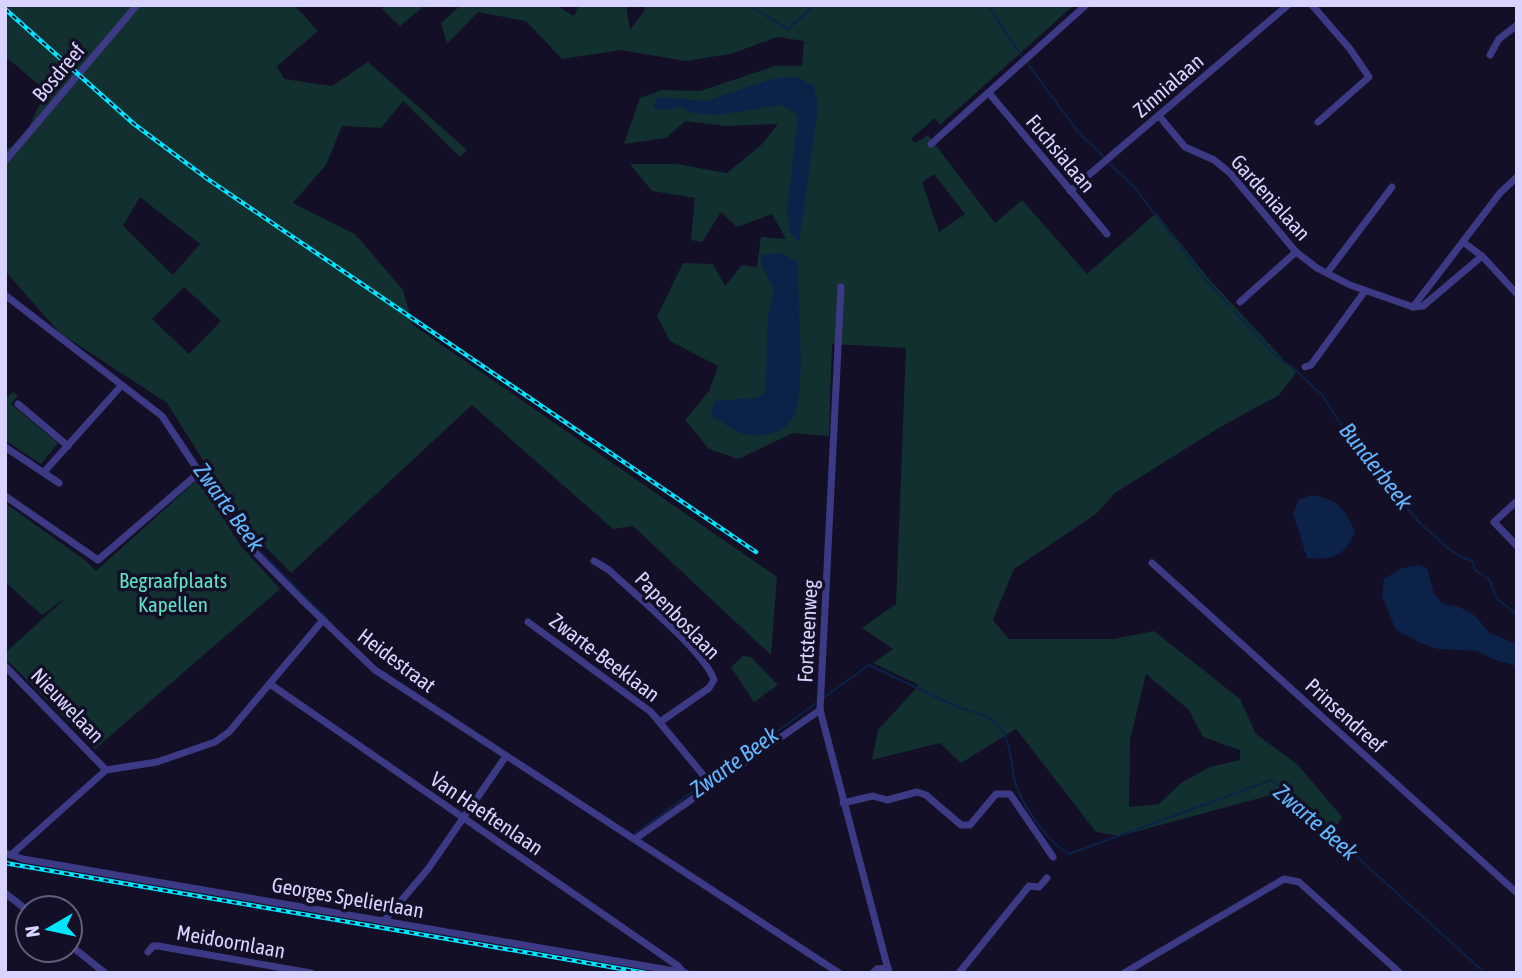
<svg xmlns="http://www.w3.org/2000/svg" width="1522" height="978" font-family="'Asap Condensed',sans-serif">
<rect width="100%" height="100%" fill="#130f26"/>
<g fill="#12302f" fill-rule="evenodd">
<path d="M5 5H294L318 31 277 66 284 79 332 86 368 62 467 150 460 157 403 101 381 128 342 126 326 165 293 203 355 234 403 290 413 325 777 577 771 655 633 526 613 529 472 405 291 573 243 524 167 403 60 333 5 271V148H10L29 127 46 91 5 56ZM140 197 200 244 173 275 123 226ZM184 287 221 321 189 354 152 319Z"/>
<path d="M385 5H425L400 26 382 9Z"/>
<path d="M461 5H555L574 16 578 7 576 5H626L630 30 645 10 644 5H1074L940 125 935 118 911 139 915 143 928 135 995 223 1022 200 1087 274 1156 213 1209 279 1296 373 1279 395 1217 429 1115 493 1096 514 1014 569 993 620 1009 639H1113L1154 631 1240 699 1256 734 1298 765 1342 817 1328 842 1271 795 1120 836 1096 832 1016 729 961 763 940 743 872 760 878 730 919 685 873 663 893 649 862 628 896 604 906 348 832 344 829 436 793 433 738 459 709 449 685 420 709 391 718 366 670 341 657 316 683 263 713 264 725 286 742 265 757 267 761 237 786 239 772 214 737 227 721 212 702 242 691 240 695 198 652 191 630 164H676L727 173 761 145 778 124 726 126 685 121 666 138 624 144 640 98 662 90 700 91 775 66H802L804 41 777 37 731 54 685 61 621 50 562 59 526 21 478 12 447 44 441 23ZM934 174 965 214 939 232 922 182ZM1146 674 1189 710 1203 737 1240 750V760L1210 767 1181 783 1159 804 1129 807 1130 740Z"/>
<path d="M13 392 18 396 11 404 58 443 41 464 5 440V400Z"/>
<path d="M198 479 241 546 280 589 95 749 5 658V653L68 596 42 615 5 582V503L86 561 96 571Z"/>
<path d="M743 656 751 657 778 685 754 702 731 667Z"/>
</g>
<g fill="#0c2248">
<path d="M796 77 814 86 818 107 799 242 790 233 787 212 798 115 781 105 717 115 693 113 680 107 668 110 653 108 658 97 706 101 772 79Z"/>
<path d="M781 253 798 262C797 294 808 400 791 421 780 434 756 439 741 433 732 429 722 422 713 417L711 412 714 401 755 398 765 393 768 317 774 289 762 266 761 255Z"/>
<path d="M1312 495C1340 500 1342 507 1355 531 1344 557 1334 560 1307 558L1293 513 1299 499Z"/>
<path d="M1419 565 1427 568 1434 594 1443 604 1459 607 1473 614 1490 633 1517 644V666L1492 659 1477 651 1438 649 1423 644 1396 630 1382 596 1384 579 1402 568Z"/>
</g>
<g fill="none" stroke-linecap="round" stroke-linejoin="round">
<g stroke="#0c2248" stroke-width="2">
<path d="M748 5 788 29 814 5"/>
<path d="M988 5 1022 57"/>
<path d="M1028 64 1078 132 1103 156"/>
<path d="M1110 164 1135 188 1208 283 1230 306"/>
<path d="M1234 311 1276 356 1291 366 1322 395 1356 448 1420 523 1449 549 1459 556 1472 561 1475 570 1489 579 1497 599 1514 612 1517 617"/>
<path d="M177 433 236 522"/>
<path d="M247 538 332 624"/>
<path d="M823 698 869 665C898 679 927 693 956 706 969 712 990 714 999 726 1011 741 1011 765 1015 782 1021 804 1049 844 1069 854L1272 780 1485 973"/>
<path d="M707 782 819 701"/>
<path d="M633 835 702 785"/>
</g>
<g stroke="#3d3a85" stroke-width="7">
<path d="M1312 5 1350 49 1369 77 1318 122"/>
<path d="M1490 55 1499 39 1517 25"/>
<path d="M989 93 1107 234"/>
<path d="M1159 116 1185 147 1214 160 1230 173 1296 252 1317 268 1350 285 1413 307 1423 306 1482 256"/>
<path d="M931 144 1086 5"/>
<path d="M5 161 137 5"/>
<path d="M1070 191 1288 5"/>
<path d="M1463 242 1482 256 1517 294"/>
<path d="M1327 273 1392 187"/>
<path d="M841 287 820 710 889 973"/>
<path d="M5 295 162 416 246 543 304 602 375 670 839 973"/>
<path d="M1240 302 1296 252"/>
<path d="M1413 307 1500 193 1517 177"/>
<path d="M1305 367 1311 365 1365 291"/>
<path d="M18 404 68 446"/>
<path d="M5 447 59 483"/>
<path d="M44 472 121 386"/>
<path d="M5 496 98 560 201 471"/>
<path d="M1517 501 1494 522 1517 546"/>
<path d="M594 561 609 570C633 593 705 652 714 680L709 688 660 722"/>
<path d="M1152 563 1517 893"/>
<path d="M528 622 651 712 704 776 707 790"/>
<path d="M5 666 106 770"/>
<path d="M270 684 678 966 683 972"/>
<path d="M843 803 873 796 887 800 917 792 926 795 961 825H970L996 794H1010L1053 857"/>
<path d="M635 839 820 710"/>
<path d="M5 853 23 859 686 973"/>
<path d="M11 855 106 770 157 762 215 742 229 732 323 620"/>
<path d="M5 893 28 911"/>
<path d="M384 921 428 869 506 756"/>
<path d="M70 945 105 973"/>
<path d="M148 952 153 946H158L311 973"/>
<path d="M873 973 877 969 888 968"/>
<path d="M959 973 1029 886 1039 887 1047 878"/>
<path d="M1124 973 1284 879 1299 882 1400 973"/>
</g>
<defs>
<g id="rail">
<path d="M5 9 134 124 209 180 756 552"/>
<path d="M5 863 646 973"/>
</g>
</defs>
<use href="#rail" stroke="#00e5ff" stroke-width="4.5"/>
<use href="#rail" stroke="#130f26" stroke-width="2" stroke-dasharray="5" stroke-linecap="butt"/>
</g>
<g text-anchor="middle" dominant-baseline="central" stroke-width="7" stroke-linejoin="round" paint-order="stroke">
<g font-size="21" fill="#d9d4ff" stroke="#130f26">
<text transform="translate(58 72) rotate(-50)">Bosdreef</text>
<text transform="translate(1168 85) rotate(-41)">Zinnialaan</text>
<text transform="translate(1061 153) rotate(50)">Fuchsialaan</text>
<text transform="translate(1271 197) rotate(48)">Gardenialaan</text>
<text transform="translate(678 615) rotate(46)">Papenboslaan</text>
<text transform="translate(807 631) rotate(-87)">Fortsteenweg</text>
<text transform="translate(605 657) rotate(37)">Zwarte-Beeklaan</text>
<text transform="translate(397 660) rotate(37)">Heidestraat</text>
<text transform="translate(68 705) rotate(46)">Nieuwelaan</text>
<text transform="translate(1346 715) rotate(42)">Prinsendreef</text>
<text transform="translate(487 813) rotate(34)">Van Haeftenlaan</text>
<text transform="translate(348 897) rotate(10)">Georges Spelierlaan</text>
<text transform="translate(231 941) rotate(10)">Meidoornlaan</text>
</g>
<g font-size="21" fill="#5fe0c0" stroke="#130f26">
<text x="173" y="580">Begraafplaats<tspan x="173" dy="24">Kapellen</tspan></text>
</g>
<g font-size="23" font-style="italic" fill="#62b6ff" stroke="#130f26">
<text transform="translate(1376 466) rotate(52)">Bunderbeek</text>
<text transform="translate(229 507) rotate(54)">Zwarte Beek</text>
<text transform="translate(734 762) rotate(-36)">Zwarte Beek</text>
<text transform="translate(1316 822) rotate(41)">Zwarte Beek</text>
</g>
</g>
<rect width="1522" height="978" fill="none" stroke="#d9d4ff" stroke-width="14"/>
<g transform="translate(49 929) rotate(261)"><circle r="33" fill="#130f26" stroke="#625e7d" stroke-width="2"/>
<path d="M0-5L12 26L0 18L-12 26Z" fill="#00e5ff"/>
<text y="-10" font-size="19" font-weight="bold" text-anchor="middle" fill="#d9d4ff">N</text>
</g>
</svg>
